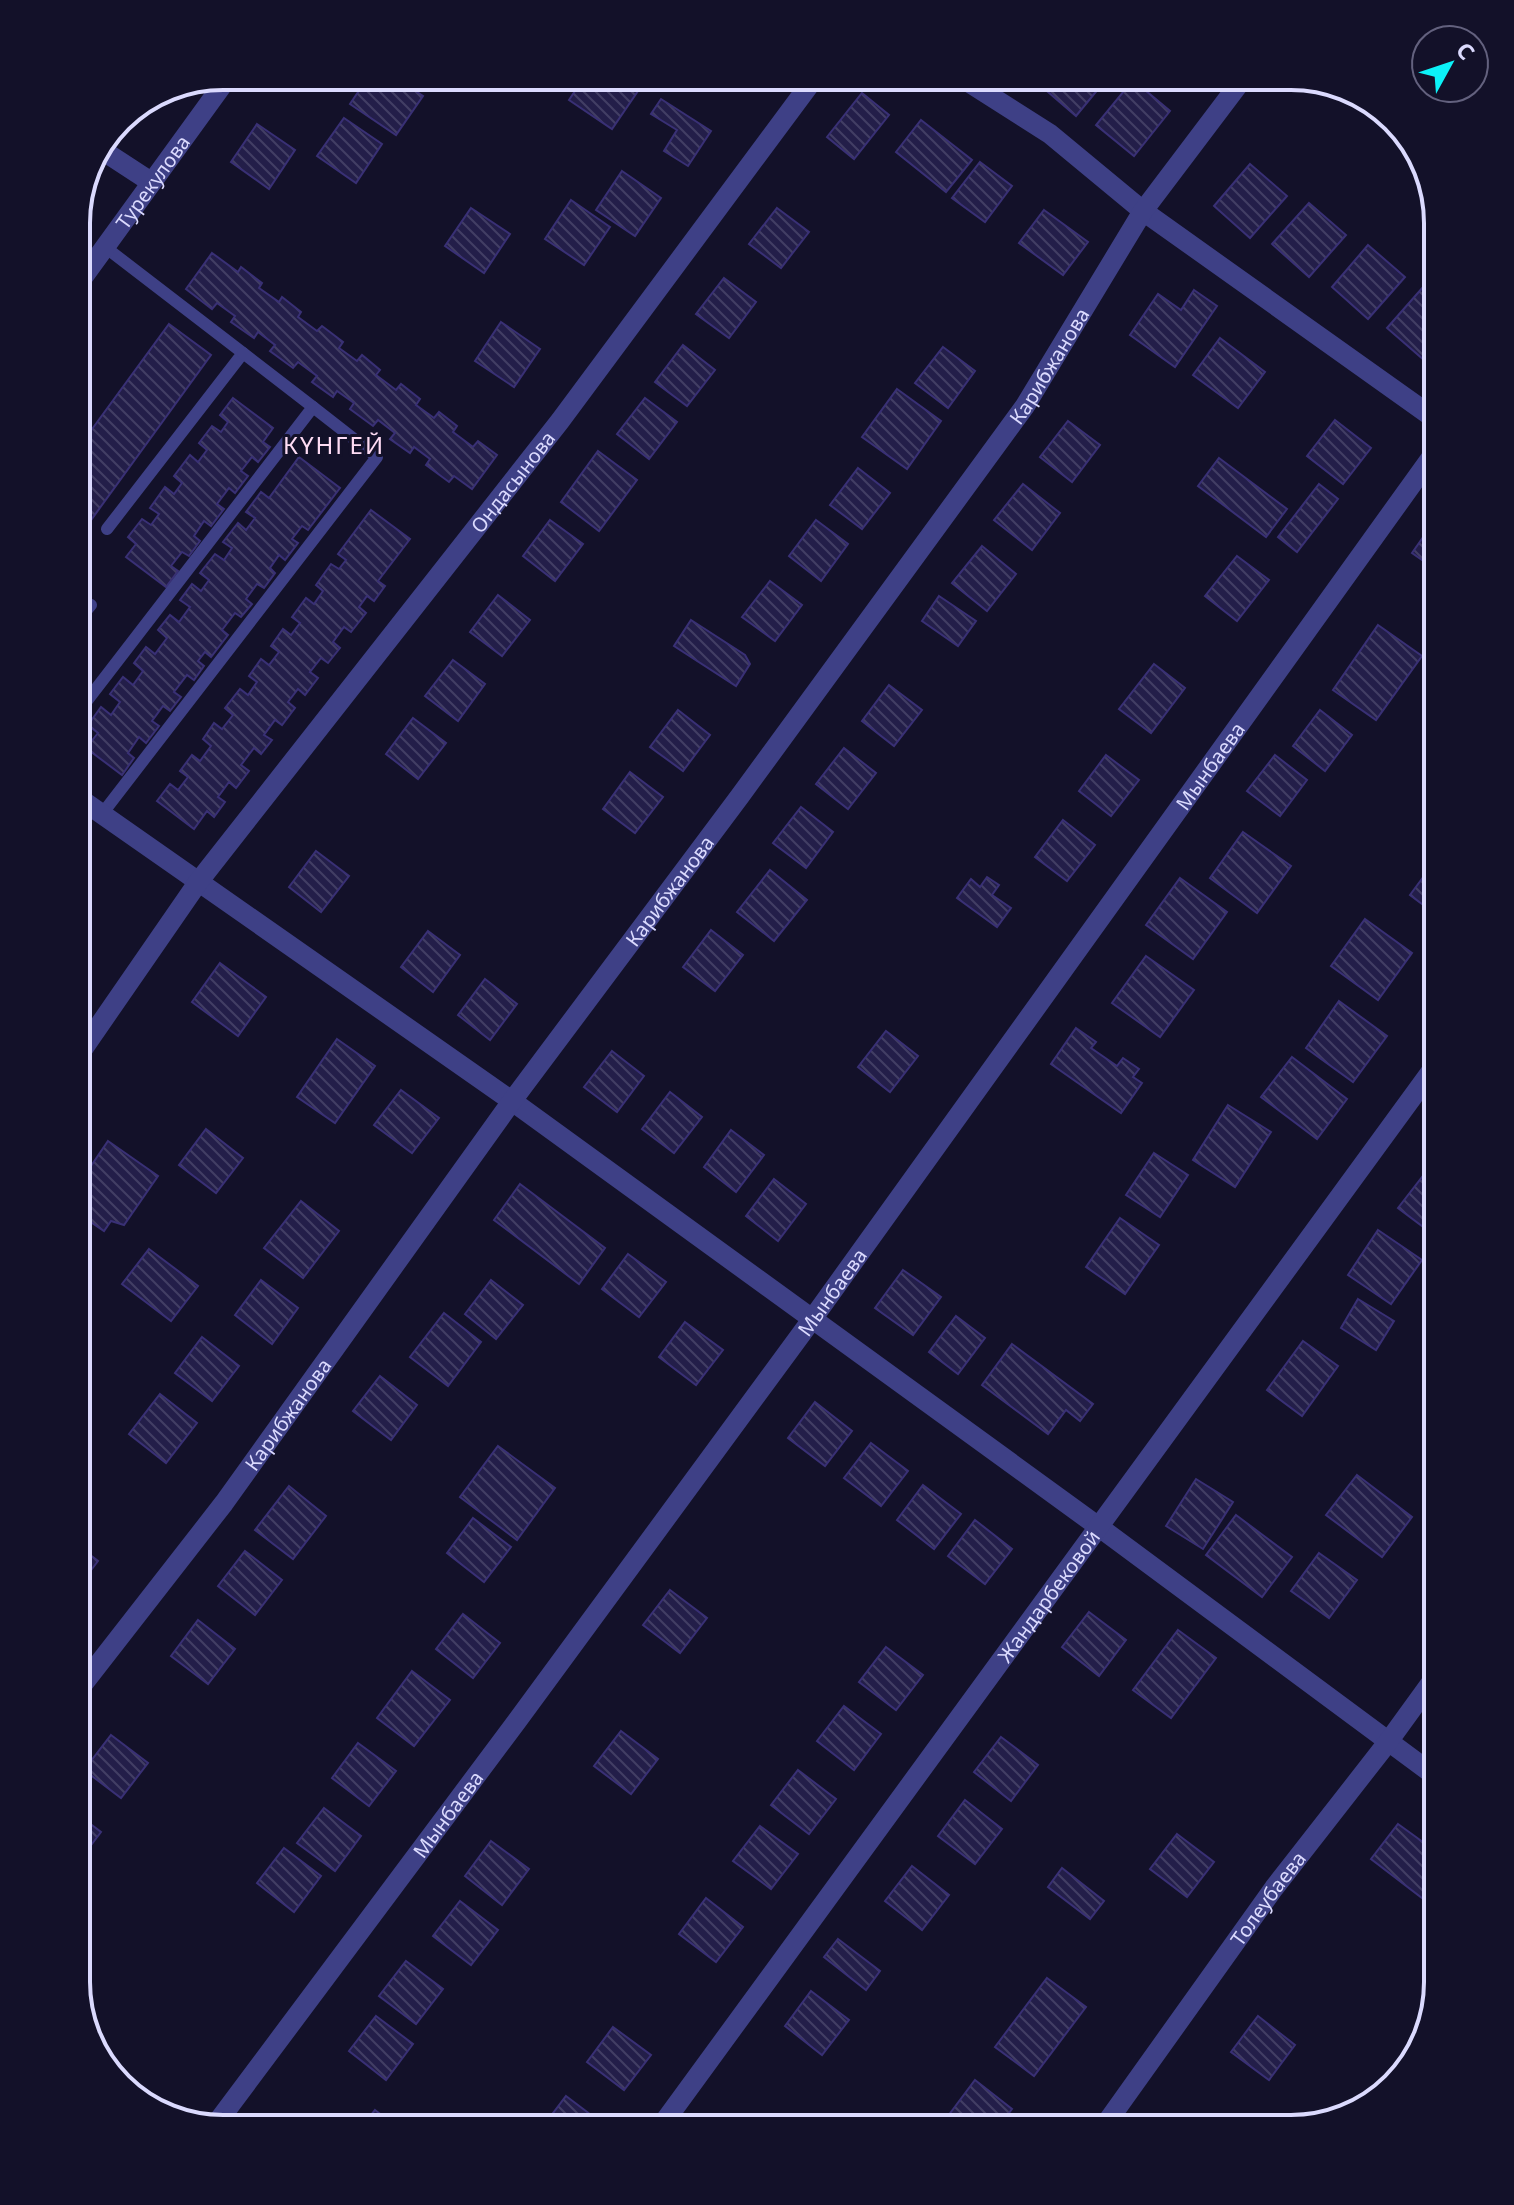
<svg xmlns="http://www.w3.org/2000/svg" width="1514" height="2205" font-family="'Noto Sans',sans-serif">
<defs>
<pattern id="building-back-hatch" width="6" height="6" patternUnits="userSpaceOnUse" patternTransform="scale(2)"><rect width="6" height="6" fill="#231e49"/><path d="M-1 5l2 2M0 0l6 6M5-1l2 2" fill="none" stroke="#423e64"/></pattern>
</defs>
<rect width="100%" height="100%" fill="#131129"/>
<g fill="url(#building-back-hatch)" stroke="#393075" stroke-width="2">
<path d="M369 76H393L423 96 396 135 350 104Z"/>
<path d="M585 76H617L638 91 612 129 569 100Z"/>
<path d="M1047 76H1109L1076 116 1040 85Z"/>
<path d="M1133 80 1170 111 1134 156 1096 125Z"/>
<path d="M1331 86 1365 96 1367 99 1361 107Z"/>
<path d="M862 93 889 115 854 159 827 137Z"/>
<path d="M661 99 711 131 688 166 664 151 677 130 651 114Z"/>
<path d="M344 118 382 144 356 183 317 156Z"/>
<path d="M921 120 972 160 946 192 896 152Z"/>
<path d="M257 124 295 150 269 189 231 162Z"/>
<path d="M980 162 1012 186 985 222 952 198Z"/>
<path d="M1250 164 1287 196 1250 238 1214 206Z"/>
<path d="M622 171 661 198 635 236 596 210Z"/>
<path d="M571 200 610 227 584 265 545 239Z"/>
<path d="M1309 203 1346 235 1309 277 1272 244Z"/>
<path d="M471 208 510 234 484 273 445 246Z"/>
<path d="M777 208 809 232 781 268 749 244Z"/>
<path d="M1044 210 1088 242 1063 275 1019 243Z"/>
<path d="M1368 245 1405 277 1368 319 1332 287Z"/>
<path d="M212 253 238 272 241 267 262 283 259 288 279 302 282 297 301 312 298 317 317 331 322 326 343 342 339 348 357 361 362 355 380 370 376 375 396 390 401 384 420 399 416 405 434 418 439 412 457 426 453 432 473 447 478 441 497 455 472 489 454 476 449 482 426 465 430 459 414 447 410 453 390 439 395 433 378 420 373 426 350 409 354 403 337 391 333 397 312 382 317 376 298 362 293 368 270 351 275 345 258 332 254 338 231 322 235 316 217 303 212 309 186 289Z"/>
<path d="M724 278 756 302 729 338 696 314Z"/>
<path d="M1424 286 1438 299V345L1424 360 1387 328Z"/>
<path d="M1194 290 1217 306 1175 367 1130 335 1158 294 1181 310Z"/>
<path d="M501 322 540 349 514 387 475 361Z"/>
<path d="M169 324 211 355 86 527 76 520V451Z"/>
<path d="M1220 338 1265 372 1238 408 1193 375Z"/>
<path d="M683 345 715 370 687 406 655 382Z"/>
<path d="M943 347 975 371 948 408 915 383Z"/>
<path d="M897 389 941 421 907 469 862 437Z"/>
<path d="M233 398 273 428 263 442 270 447 258 462 252 457 241 471 248 476 235 493 229 488 217 504 224 509 211 526 204 521 194 536 200 541 189 556 182 552 171 566 178 571 166 587 126 557 136 544 128 537 142 519 151 525 159 514 150 508 165 487 174 494 182 483 174 476 190 455 198 462 207 450 199 443 212 426 221 432 228 422 220 415Z"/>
<path d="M645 398 677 422 649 459 617 434Z"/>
<path d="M1335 420 1371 448 1343 484 1307 456Z"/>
<path d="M1068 421 1100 445 1072 482 1040 457Z"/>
<path d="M598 451 637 480 599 531 561 502Z"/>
<path d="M299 457 340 488 308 530 302 526 292 539 298 543 285 560 279 555 270 568 275 573 264 588 257 584 246 599 252 604 241 617 235 613 222 630 228 635 211 657 205 652 198 661 204 666 194 680 187 675 174 692 181 697 170 711 163 706 152 721 159 726 146 743 139 737 128 753 134 758 122 775 86 748 98 733 88 725 101 707 111 715 120 702 110 694 123 677 133 685 143 671 134 663 146 647 155 654 167 638 158 630 170 615 179 622 190 607 180 600 192 584 201 591 209 580 200 573 215 554 224 560 232 548 223 542 238 523 246 530 255 518 246 512 261 492 269 498Z"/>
<path d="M1219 458 1287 509 1266 537 1198 486Z"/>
<path d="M858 468 890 493 862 529 830 505Z"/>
<path d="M1023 484 1060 513 1032 550 994 520Z"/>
<path d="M1319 484 1338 499 1297 552 1278 537Z"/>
<path d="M371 510 410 539 378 581 385 586 374 601 367 596 359 607 366 613 351 632 344 627 333 642 340 648 328 663 321 658 310 672 318 678 305 695 298 689 288 702 295 708 282 725 275 720 264 735 272 740 261 754 254 748 241 765 249 771 236 788 229 782 218 797 225 802 214 817 207 811 194 829 157 801 170 784 178 790 188 777 180 771 192 755 200 761 211 746 203 739 214 723 222 729 233 715 225 708 240 689 248 695 257 682 249 676 261 659 269 665 279 652 271 646 283 629 291 635 300 623 292 617 306 598 314 604 323 591 316 585 331 564 339 569 346 560 338 554Z"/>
<path d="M1438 516V571L1412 553Z"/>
<path d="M550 520 583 544 555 581 523 556Z"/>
<path d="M816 520 848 544 821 581 789 556Z"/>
<path d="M982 546 1016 574 987 611 952 583Z"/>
<path d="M1237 556 1269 580 1237 621 1205 596Z"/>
<path d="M770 581 802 605 775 641 742 617Z"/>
<path d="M498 595 530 620 502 656 470 632Z"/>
<path d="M939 596 976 621 958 646 922 621Z"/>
<path d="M691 620 745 655 750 664 736 686 674 646Z"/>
<path d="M1378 625 1422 656 1376 720 1333 690Z"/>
<path d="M453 660 485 684 458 721 425 696Z"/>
<path d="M1154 664 1185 688 1151 733 1119 709Z"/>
<path d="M889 685 922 710 894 746 862 721Z"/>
<path d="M678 710 710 735 683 771 650 747Z"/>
<path d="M1320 710 1352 735 1325 771 1293 746Z"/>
<path d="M413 718 446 743 418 779 386 754Z"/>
<path d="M844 748 876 773 848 809 816 784Z"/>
<path d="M1106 755 1139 780 1111 816 1079 791Z"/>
<path d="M1275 755 1307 780 1280 816 1247 791Z"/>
<path d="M630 772 663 797 635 833 603 809Z"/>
<path d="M801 807 833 832 806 868 773 843Z"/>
<path d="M1063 820 1095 845 1067 881 1035 857Z"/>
<path d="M1243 832 1291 866 1257 913 1210 878Z"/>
<path d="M316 851 349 876 321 912 289 887Z"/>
<path d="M1438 857V916L1410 895Z"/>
<path d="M770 870 807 900 774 941 737 912Z"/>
<path d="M987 877 999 885 992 895 1011 908 997 927 957 898 971 879 980 887Z"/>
<path d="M1180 878 1227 912 1193 959 1146 925Z"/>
<path d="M1365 919 1412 953 1378 1000 1331 966Z"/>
<path d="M711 930 743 955 715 991 683 967Z"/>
<path d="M428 931 460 955 433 992 401 967Z"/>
<path d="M1146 956 1194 990 1160 1037 1112 1003Z"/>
<path d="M220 963 266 997 238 1036 192 1002Z"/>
<path d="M485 979 517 1004 490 1040 458 1015Z"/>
<path d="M1339 1001 1387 1036 1353 1082 1306 1048Z"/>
<path d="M1076 1028 1096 1042 1091 1048 1117 1066 1123 1058 1139 1069 1133 1077 1142 1083 1121 1113 1051 1064Z"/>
<path d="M886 1031 918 1056 890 1092 858 1067Z"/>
<path d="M337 1039 375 1066 335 1123 297 1097Z"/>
<path d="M612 1051 644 1076 617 1112 584 1087Z"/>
<path d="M1292 1057 1347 1099 1317 1139 1261 1097Z"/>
<path d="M401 1090 439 1118 412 1153 374 1125Z"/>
<path d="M670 1092 702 1117 674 1153 642 1129Z"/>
<path d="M1228 1105 1271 1132 1235 1187 1193 1160Z"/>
<path d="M206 1129 243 1158 216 1193 179 1165Z"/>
<path d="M731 1130 764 1155 736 1192 704 1167Z"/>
<path d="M108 1141 158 1176 124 1225 111 1221 104 1231 76 1212V1188Z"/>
<path d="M1154 1153 1188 1175 1160 1217 1126 1195Z"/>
<path d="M1426 1172 1438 1181V1222L1430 1232 1398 1208Z"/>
<path d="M774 1179 806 1204 778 1241 746 1216Z"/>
<path d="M520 1184 605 1248 579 1284 494 1220Z"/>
<path d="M301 1201 339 1231 303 1278 264 1248Z"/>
<path d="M1120 1218 1159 1245 1125 1294 1086 1267Z"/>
<path d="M1378 1230 1422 1260 1391 1304 1348 1275Z"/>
<path d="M149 1249 198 1286 171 1321 122 1284Z"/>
<path d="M628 1254 666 1282 639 1317 602 1289Z"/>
<path d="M903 1270 941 1297 913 1335 875 1308Z"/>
<path d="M261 1280 298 1308 272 1344 235 1315Z"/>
<path d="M491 1280 523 1305 496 1339 465 1314Z"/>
<path d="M1358 1299 1394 1321 1376 1350 1341 1328Z"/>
<path d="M444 1313 481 1342 448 1386 410 1357Z"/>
<path d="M956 1316 985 1338 958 1374 929 1352Z"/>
<path d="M685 1322 723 1350 696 1385 659 1357Z"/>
<path d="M202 1337 239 1366 212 1401 175 1373Z"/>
<path d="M1303 1341 1338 1366 1302 1416 1267 1390Z"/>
<path d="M1012 1344 1093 1404 1080 1421 1066 1410 1048 1434 982 1385Z"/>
<path d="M380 1376 417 1405 391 1440 353 1411Z"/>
<path d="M160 1394 197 1423 166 1463 129 1434Z"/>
<path d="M815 1402 852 1431 825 1466 788 1438Z"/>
<path d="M871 1443 908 1471 881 1506 844 1478Z"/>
<path d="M498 1446 555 1488 517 1540 460 1497Z"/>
<path d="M1357 1475 1412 1517 1382 1557 1326 1515Z"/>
<path d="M1196 1479 1233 1502 1203 1549 1166 1526Z"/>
<path d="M923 1485 961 1514 934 1549 897 1520Z"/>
<path d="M289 1486 326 1516 293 1559 255 1530Z"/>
<path d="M1236 1515 1292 1557 1262 1597 1206 1555Z"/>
<path d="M473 1518 511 1547 484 1582 447 1553Z"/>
<path d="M975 1520 1012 1549 985 1584 948 1556Z"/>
<path d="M76 1544 98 1561 76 1590Z"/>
<path d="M245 1551 282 1580 255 1615 218 1586Z"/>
<path d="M1319 1553 1357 1580 1329 1618 1291 1591Z"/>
<path d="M670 1590 707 1618 680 1653 643 1625Z"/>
<path d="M1089 1612 1126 1640 1099 1676 1062 1647Z"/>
<path d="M463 1614 500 1643 473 1678 436 1649Z"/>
<path d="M198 1620 235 1649 208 1684 171 1656Z"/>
<path d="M1178 1630 1216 1658 1171 1718 1133 1690Z"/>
<path d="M886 1647 923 1675 896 1710 859 1682Z"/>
<path d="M412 1671 450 1700 414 1746 377 1718Z"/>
<path d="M844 1706 881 1734 854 1770 817 1741Z"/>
<path d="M621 1731 658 1759 631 1794 594 1766Z"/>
<path d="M111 1735 148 1763 121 1798 84 1770Z"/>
<path d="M1001 1737 1038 1765 1011 1801 974 1772Z"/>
<path d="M358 1743 396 1771 369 1806 332 1778Z"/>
<path d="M798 1770 836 1799 809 1834 771 1805Z"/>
<path d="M965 1800 1002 1829 975 1864 938 1836Z"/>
<path d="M324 1808 361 1836 335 1871 297 1843Z"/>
<path d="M76 1813 101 1832 76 1865Z"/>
<path d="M1398 1824 1438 1853V1877L1422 1898 1371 1859Z"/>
<path d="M760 1826 798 1854 771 1889 733 1861Z"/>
<path d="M1177 1834 1214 1862 1187 1897 1150 1869Z"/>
<path d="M491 1841 529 1869 502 1905 465 1876Z"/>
<path d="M284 1848 321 1876 294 1912 257 1883Z"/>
<path d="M912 1866 949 1895 922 1930 885 1901Z"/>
<path d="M1062 1868 1104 1901 1090 1919 1048 1887Z"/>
<path d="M706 1898 743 1927 716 1962 679 1934Z"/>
<path d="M460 1901 498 1930 471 1965 433 1936Z"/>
<path d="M838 1939 880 1971 866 1990 824 1957Z"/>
<path d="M76 1951 90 1962 76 1981Z"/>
<path d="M406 1961 443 1989 416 2024 379 1996Z"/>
<path d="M1047 1978 1086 2007 1034 2076 995 2047Z"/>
<path d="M811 1991 849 2020 822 2055 785 2026Z"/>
<path d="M376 2016 413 2044 386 2080 349 2051Z"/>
<path d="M1258 2016 1295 2045 1269 2080 1231 2052Z"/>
<path d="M613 2027 651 2055 624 2090 587 2062Z"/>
<path d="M975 2080 1012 2109 997 2129H965L948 2116Z"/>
<path d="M566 2096 603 2124 600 2129H541Z"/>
<path d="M375 2110 400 2129H360Z"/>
</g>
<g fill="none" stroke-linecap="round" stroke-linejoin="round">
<g stroke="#3e4086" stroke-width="12">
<path d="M105 247 243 353 107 529"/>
<path d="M76 623 91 605"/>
<path d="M79 711 313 407 243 353"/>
<path d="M102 814 377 457 313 407"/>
</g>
<g stroke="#3e4086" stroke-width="20">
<path d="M959 76 1050 134 1143 211 1438 421"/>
<path d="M105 152 151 182"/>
<path id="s1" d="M76 287 229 76"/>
<path d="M76 796 512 1101 1099 1527 1438 1778"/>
<path id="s2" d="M76 1059 199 881 560 421 816 76"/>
<path id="s3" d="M76 1693 224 1503 512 1101 740 796 1025 406 1143 211 1245 76"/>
<path id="s4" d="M213 2128 517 1721 813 1318 1438 448"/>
<path id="s5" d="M659 2129 1438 1062"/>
<path id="s6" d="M1102 2129 1274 1888 1388 1742 1438 1673"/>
</g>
</g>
<g text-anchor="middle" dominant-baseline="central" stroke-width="6" stroke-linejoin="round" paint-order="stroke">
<g font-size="20" fill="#dbdafe" stroke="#131129">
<text stroke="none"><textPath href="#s1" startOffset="130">Турекулова</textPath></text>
<text stroke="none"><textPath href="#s3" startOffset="1646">Карибжанова</textPath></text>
<text stroke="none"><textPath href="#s2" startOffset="724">Ондасынова</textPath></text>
<text stroke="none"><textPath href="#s4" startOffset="1688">Мынбаева</textPath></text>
<text stroke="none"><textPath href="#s3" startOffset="998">Карибжанова</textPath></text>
<text stroke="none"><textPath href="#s4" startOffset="1040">Мынбаева</textPath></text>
<text stroke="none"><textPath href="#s3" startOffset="350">Карибжанова</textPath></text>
<text stroke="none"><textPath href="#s5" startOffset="660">Жандарбековой</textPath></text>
<text stroke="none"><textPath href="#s4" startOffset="392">Мынбаева</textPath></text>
<text stroke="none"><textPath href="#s6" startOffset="284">Толеубаева</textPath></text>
</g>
<g font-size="24" letter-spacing="2" fill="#fedcf4" stroke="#131129">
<text x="334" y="444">КҮНГЕЙ</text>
</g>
</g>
<path d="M0 0H1514V2205H0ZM223 90H1291A133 133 0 0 1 1424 223V1982A133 133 0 0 1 1291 2115H223A133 133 0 0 1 90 1982V223A133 133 0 0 1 223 90Z" fill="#131129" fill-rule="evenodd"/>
<path fill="none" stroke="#dbdafe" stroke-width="4" d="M223 90H1291A133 133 0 0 1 1424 223V1982A133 133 0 0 1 1291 2115H223A133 133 0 0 1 90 1982V223A133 133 0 0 1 223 90Z"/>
<g transform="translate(1450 64) rotate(50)"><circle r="38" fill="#131129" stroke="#63617e" stroke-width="2"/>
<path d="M0-6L14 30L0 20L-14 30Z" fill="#0cf2f8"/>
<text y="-12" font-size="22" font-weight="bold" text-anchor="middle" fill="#dbdafe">С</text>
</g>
</svg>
